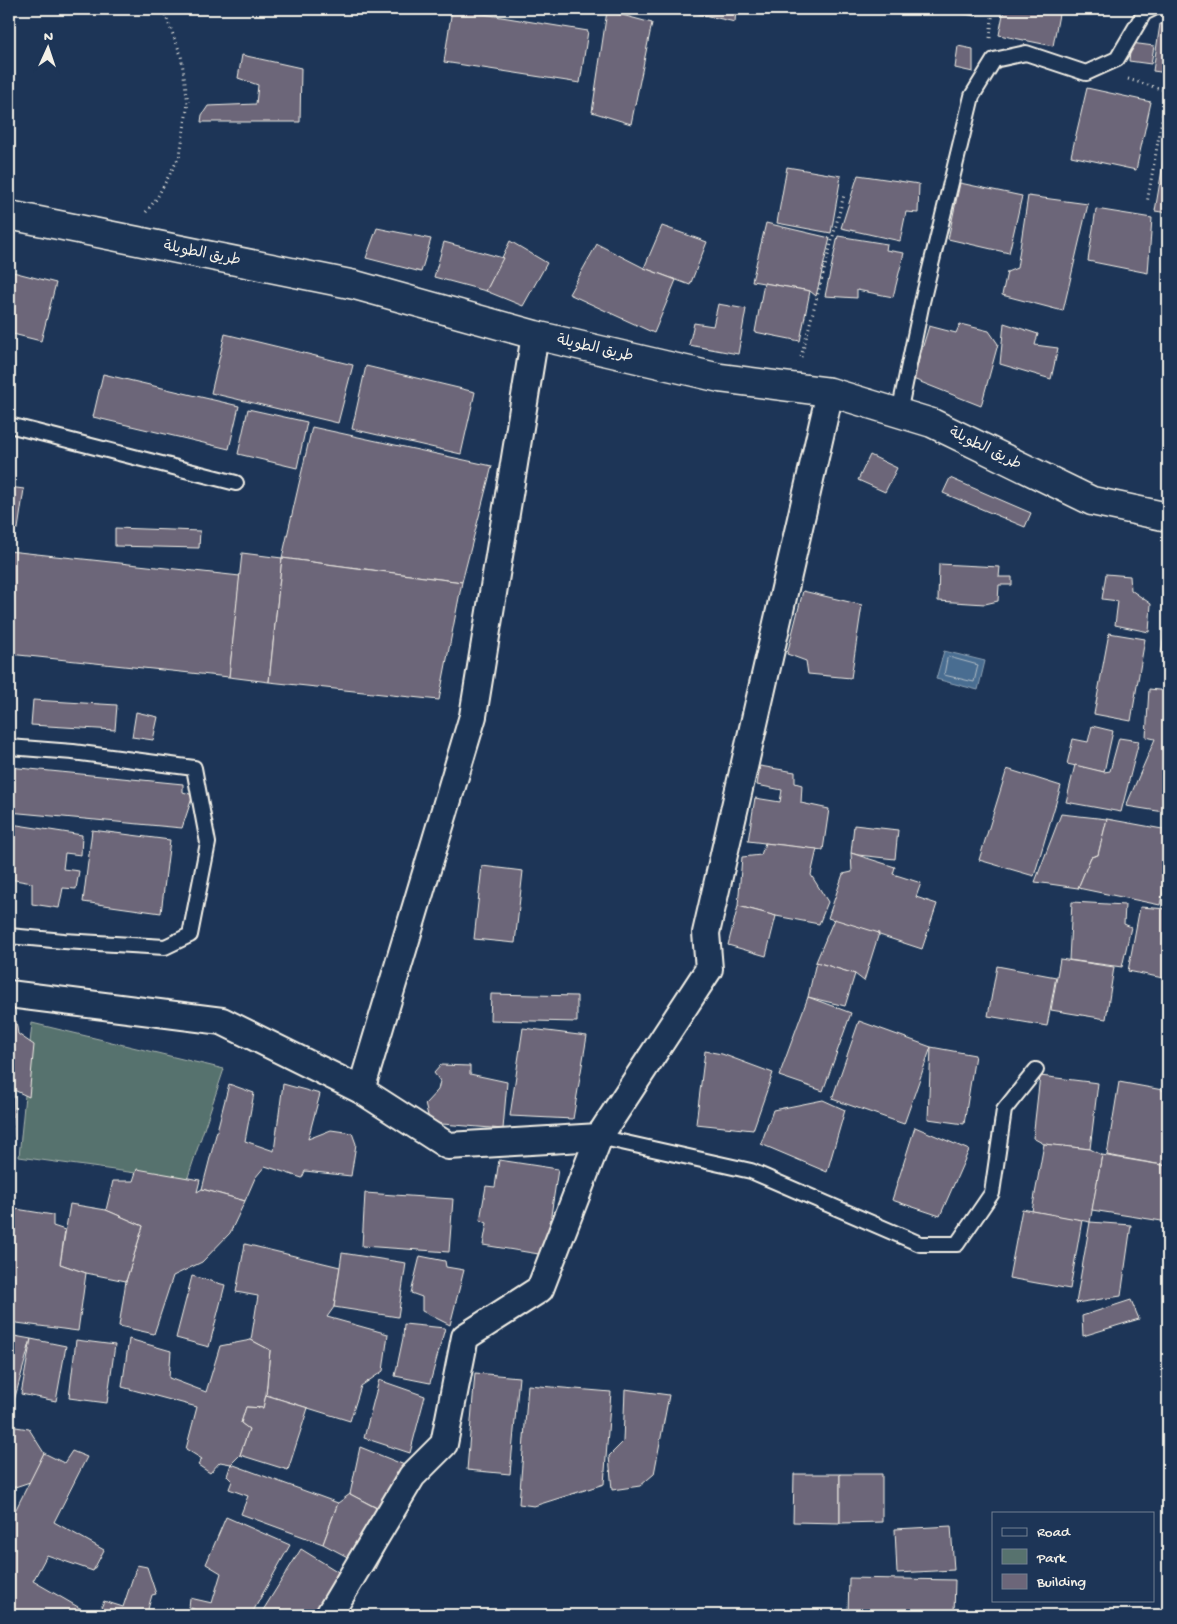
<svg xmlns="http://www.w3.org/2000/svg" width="1177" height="1624" font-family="'Gochi Hand','Playpen Sans Arabic',sans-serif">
<rect width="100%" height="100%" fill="#1d3557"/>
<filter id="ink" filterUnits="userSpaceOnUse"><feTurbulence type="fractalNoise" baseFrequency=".02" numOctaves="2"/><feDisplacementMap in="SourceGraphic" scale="10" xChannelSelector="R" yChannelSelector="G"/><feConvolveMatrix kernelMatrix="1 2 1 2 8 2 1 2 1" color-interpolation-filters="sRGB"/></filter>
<g filter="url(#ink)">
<path fill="#57726e" stroke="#a6b2ab" d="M32 1023 224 1069 187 1180 19 1157Z"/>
<path fill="#4a6d91" stroke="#8ea2b4" d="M944 651 985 661 978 690 936 679Z"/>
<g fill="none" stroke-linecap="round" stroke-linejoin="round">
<path stroke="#b0bcc5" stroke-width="1" d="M949 657 978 665 974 682 944 675 947 659Z"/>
</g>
<g fill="#6c6679" stroke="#f4f1e8">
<path d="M452 9 588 31 580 83 444 62Z"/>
<path d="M677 9H736L735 22Z"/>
<path d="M960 9H978L976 16 959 13Z"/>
<path d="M1004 9H1060L1053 46 999 35Z"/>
<path d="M607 11 652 23 631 124 592 112Z"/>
<path d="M1160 24 1168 25V73L1153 71Z"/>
<path d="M1131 43 1154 46 1151 64 1129 61Z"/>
<path d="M958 46 973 49V72L955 68Z"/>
<path d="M242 55 301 68 300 122H201L202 115 208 106 256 104 258 85 238 78Z"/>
<path d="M1087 88 1151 102 1136 170 1071 156Z"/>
<path d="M1164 158H1168V213L1155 211Z"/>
<path d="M787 167 841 176 831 233 777 223Z"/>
<path d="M858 175 919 184 918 213 906 212 900 241 841 228Z"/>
<path d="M960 183 1022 196 1009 253 948 239Z"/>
<path d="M1028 196 1088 204 1063 311 1002 295 1007 272 1017 268Z"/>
<path d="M1096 209 1152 218 1148 273 1088 261Z"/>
<path d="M766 223 830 238 816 296 810 291 752 281Z"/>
<path d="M662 226 707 242 690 285 644 268Z"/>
<path d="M377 228 431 239 421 272 366 258Z"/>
<path d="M838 236 887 244 886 250 904 253 893 297 857 290V298L825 296Z"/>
<path d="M510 241 547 263 523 306 486 291Z"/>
<path d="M444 242 503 258 486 291 434 277Z"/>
<path d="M597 244 644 268 676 280 654 333 569 294Z"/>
<path d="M9 271 56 283 41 341 9 333Z"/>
<path d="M764 283 810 291 800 341 755 332Z"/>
<path d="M718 304 746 309 738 354 689 345 694 323 713 326Z"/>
<path d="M1004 323 1038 334 1035 345 1058 348 1051 379 1000 364Z"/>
<path d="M960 324 989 331 998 344 981 406 913 379 929 326 956 333Z"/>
<path d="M225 334 353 365 338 423 211 393Z"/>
<path d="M366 366 475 392 461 454 352 429Z"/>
<path d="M103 374 239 406 229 449 93 417Z"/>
<path d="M248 409 307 422 297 468 238 454Z"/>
<path d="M312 427 492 466 462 582 282 558Z"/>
<path d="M870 455 897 468 885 492 858 480Z"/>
<path d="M950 478 1031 513 1025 527 943 493Z"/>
<path d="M9 487 24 489 18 529 9 527Z"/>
<path d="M115 528 200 531 199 548 115 546Z"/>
<path d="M9 551 240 576 229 677 9 654Z"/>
<path d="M242 553 282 558 269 682 229 677Z"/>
<path d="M282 558 462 582 439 700 269 682Z"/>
<path d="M939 564 1000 567 999 577H1012V585H999L998 601 985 604 938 601Z"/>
<path d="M1106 574 1130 576 1131 590 1151 604 1149 632 1115 625 1118 601 1102 599Z"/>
<path d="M803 591 862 605 851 678 808 674 806 661 787 654Z"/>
<path d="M1167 618H1168V658L1161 654Z"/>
<path d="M1109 633 1145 639 1131 721 1094 714Z"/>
<path d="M1149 689 1168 691V781L1164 812 1126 806 1155 739 1146 737Z"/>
<path d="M33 700 117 705 115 730 31 725Z"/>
<path d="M136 712 158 717 153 740 132 737Z"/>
<path d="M1092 726 1113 731 1104 772 1067 764 1073 739 1088 742Z"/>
<path d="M1119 738 1139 741 1121 812 1066 802 1075 765 1104 772 1110 771Z"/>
<path d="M760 766 795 772V783L802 785 801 803 829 809 823 850 748 841 755 798 780 802 782 790 757 785Z"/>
<path d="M9 767 183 784V792L193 795 182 828 9 812Z"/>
<path d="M1007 769 1061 786 1034 876 979 860Z"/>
<path d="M1168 781V812H1164Z"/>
<path d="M1061 814 1107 819 1098 855 1091 857 1078 888 1035 882Z"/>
<path d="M1107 819 1168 830V868L1160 905 1078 888 1091 857 1098 855Z"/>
<path d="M11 824 82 835 81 855 65 853 63 869 79 871 76 889 63 888 59 908 32 904V883L9 879Z"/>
<path d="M854 825 898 830 895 859 858 855 851 853Z"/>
<path d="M92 830 170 840 161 913 83 902Z"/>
<path d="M765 843 817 849 811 875 828 902 819 924 776 916 738 906 742 857 761 855Z"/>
<path d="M851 853 895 867 893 874 921 883 916 897 937 904 922 949 828 918 843 874 852 872Z"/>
<path d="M482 866 523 871 515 943 474 939Z"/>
<path d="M1072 902 1125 905 1124 924 1131 927 1122 967 1069 960Z"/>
<path d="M738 906 776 916 766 956 728 945Z"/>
<path d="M1140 907 1168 909V979L1128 971Z"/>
<path d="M834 919 879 933 864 981 855 974 816 962Z"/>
<path d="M1060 959 1114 967 1106 1019 1051 1010Z"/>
<path d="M816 962 855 974 845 1006 808 997Z"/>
<path d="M997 966 1056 977 1047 1026 988 1016Z"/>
<path d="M491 994 577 996V1022L490 1020Z"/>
<path d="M808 997 851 1013 823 1091 779 1076Z"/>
<path d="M9 1019 16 1021 18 1034 34 1045 29 1097 14 1090 12 1137H9Z"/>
<path d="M859 1021 931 1047 904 1124 832 1099Z"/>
<path d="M523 1028 587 1036 573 1119 510 1116Z"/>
<path d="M931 1047 975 1055 964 1124 928 1119Z"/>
<path d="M705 1051 722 1054 773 1073 753 1130 696 1124Z"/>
<path d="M441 1065 470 1066V1074L507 1082 503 1129 430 1123 425 1104 438 1090 440 1081 434 1073Z"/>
<path d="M1040 1076 1098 1083 1090 1149 1044 1144 1033 1138Z"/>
<path d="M1119 1082 1168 1091V1088V1166L1107 1155Z"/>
<path d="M229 1084 254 1093 245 1141 274 1151 283 1084 320 1094 308 1139 331 1130 352 1133 356 1144 351 1176 305 1171 302 1178 265 1166 255 1178 245 1201 202 1189Z"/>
<path d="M823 1100 845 1110 827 1172 761 1144 773 1110Z"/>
<path d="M915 1127 969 1150 940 1216 892 1200Z"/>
<path d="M1044 1144 1090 1149 1102 1155 1090 1222 1032 1211Z"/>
<path d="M1102 1155 1168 1166V1222L1092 1210Z"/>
<path d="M499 1160 558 1169 545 1255 483 1245 487 1223 480 1220 486 1186 495 1187Z"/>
<path d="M137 1169 200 1180 197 1192 202 1189 245 1201 230 1233 202 1262 173 1276 154 1334 119 1326 126 1281 143 1226 106 1210 113 1181H133Z"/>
<path d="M365 1193 453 1199 449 1252 362 1246Z"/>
<path d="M70 1204 106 1210 143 1226 126 1281 86 1273 60 1264Z"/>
<path d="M16 1209 53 1215V1226L65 1230 60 1264 86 1273 78 1331 9 1322V1252Z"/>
<path d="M1022 1209 1082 1220 1070 1289 1009 1278Z"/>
<path d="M1090 1222 1131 1225 1121 1296 1076 1303Z"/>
<path d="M245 1244 340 1267 334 1307 327 1317 388 1334 383 1371 361 1386 350 1421 266 1395 270 1350 251 1340 258 1296 236 1292Z"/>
<path d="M342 1253 406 1263 398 1317 334 1307Z"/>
<path d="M420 1256 445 1261 446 1267 464 1270 450 1325 422 1311V1297L411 1293Z"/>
<path d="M192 1276 225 1285 209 1347 176 1338Z"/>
<path d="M1131 1300 1139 1319 1083 1336 1082 1316Z"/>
<path d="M404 1324 445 1328 430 1383 395 1376 403 1338Z"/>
<path d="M9 1335 31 1339 12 1408H9Z"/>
<path d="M31 1339 66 1346 56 1401 21 1394Z"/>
<path d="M129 1339 171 1351 169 1378 206 1392 220 1346 251 1340 270 1350 266 1395 263 1408 246 1407 241 1423 249 1429 240 1455 231 1464 220 1462 210 1473 198 1465 202 1459 186 1449 197 1407 122 1387Z"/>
<path d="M76 1340 115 1345 107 1403 69 1398Z"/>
<path d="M475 1373 519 1377 510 1474 467 1470Z"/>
<path d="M379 1380 425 1396 410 1453 364 1438Z"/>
<path d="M528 1385 611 1392 604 1484 534 1506 519 1504Z"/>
<path d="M625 1389 669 1395 654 1474 640 1486 612 1490 609 1456 623 1442Z"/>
<path d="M266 1395 308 1408 288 1470 240 1455 249 1429 241 1423 246 1407 263 1408Z"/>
<path d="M9 1426 29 1429 44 1453 30 1482 9 1489Z"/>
<path d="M360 1447 407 1466 383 1511 350 1494Z"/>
<path d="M72 1451 87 1457 54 1522 104 1550 93 1571 47 1555 33 1581 85 1611 82 1615H9V1523L44 1453 64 1463Z"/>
<path d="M231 1464 338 1503 323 1544 241 1514 248 1496 229 1489 232 1481 227 1476Z"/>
<path d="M794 1474H840V1523L793 1522Z"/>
<path d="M840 1474H882V1522L840 1523Z"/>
<path d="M350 1494 399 1520 374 1571 323 1544 338 1503Z"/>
<path d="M226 1517 290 1545 251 1615H207L189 1607 190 1598 212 1603 221 1573 206 1564Z"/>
<path d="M951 1526 954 1570 897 1573 895 1529Z"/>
<path d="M301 1549 340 1573 314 1615H260Z"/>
<path d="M137 1565 147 1567 156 1594 152 1595 148 1609 162 1615H98L104 1601 123 1607Z"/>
<path d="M849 1578 955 1580 954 1615H848Z"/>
</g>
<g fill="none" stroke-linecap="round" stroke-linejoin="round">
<defs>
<g id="lane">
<path d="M899 413 922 302 972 96 994 60 1026 53 1086 73 1117 59 1144 13 1152 9"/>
<path d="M9 425 236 483"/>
<path d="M9 747 73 752 194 768 208 843 190 935 165 947 64 941 9 936"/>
<path d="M599 1137 751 1171 920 1244H957L992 1193 1004 1110 1036 1070"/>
</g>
<g id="street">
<path d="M9 994 222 1021 361 1090 473 716 535 335"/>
<path d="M361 1090 448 1146 599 1137"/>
<path d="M329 1615 412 1476 444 1444 465 1337 540 1289 599 1137 709 969 706 933 830 392"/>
</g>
<path id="secondary" d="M9 215 355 285 535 335 720 378 830 392 932 423 1092 501 1168 517"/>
</defs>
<use href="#lane" stroke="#f4f1e8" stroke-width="18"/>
<use href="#street" stroke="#f4f1e8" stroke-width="30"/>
<use href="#secondary" stroke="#f4f1e8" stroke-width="31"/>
<g stroke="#f4f1e8" stroke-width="3" stroke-dasharray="1 4" stroke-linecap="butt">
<path d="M990 38 993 9"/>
<path d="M1128 79 1167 91 1147 203"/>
<path d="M146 212 157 198 180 155 188 103 181 55 163 9"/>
<path d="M801 357 844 195"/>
</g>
<use href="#lane" stroke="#1d3557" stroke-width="14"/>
<use href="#street" stroke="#1d3557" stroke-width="26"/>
<use href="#secondary" stroke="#1d3557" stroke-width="28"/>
</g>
</g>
<g text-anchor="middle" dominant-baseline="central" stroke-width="5" stroke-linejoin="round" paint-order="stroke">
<g font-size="15" fill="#f4f1e8" stroke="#1d3557">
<text transform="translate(202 254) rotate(11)">طريق الطويلة</text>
<text transform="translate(595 349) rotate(13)">طريق الطويلة</text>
<text transform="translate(985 449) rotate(26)">طريق الطويلة</text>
</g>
</g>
<rect width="1177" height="1624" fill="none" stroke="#1d3557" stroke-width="30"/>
<rect x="15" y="15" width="1147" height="1594" fill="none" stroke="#f4f1e8" stroke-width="2" filter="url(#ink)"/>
<rect x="992" y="1512" width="162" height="90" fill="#1d3557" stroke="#738091"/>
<rect x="1002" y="1528" width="25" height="8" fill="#1d3557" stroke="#738091"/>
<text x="1037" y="1536" font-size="15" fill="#f4f1e8">Road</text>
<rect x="1002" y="1549" width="25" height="15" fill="#57726e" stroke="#738091"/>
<text x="1037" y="1562" font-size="15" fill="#f4f1e8">Park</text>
<rect x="1002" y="1574" width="25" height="15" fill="#6c6679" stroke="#738091"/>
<text x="1037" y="1586" font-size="15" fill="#f4f1e8">Building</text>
<g transform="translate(48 48) rotate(3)" stroke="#1d3557" stroke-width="4" paint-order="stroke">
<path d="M0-4L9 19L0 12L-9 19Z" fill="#f4f1e8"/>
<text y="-8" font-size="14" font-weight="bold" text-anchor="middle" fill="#f4f1e8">N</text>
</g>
</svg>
